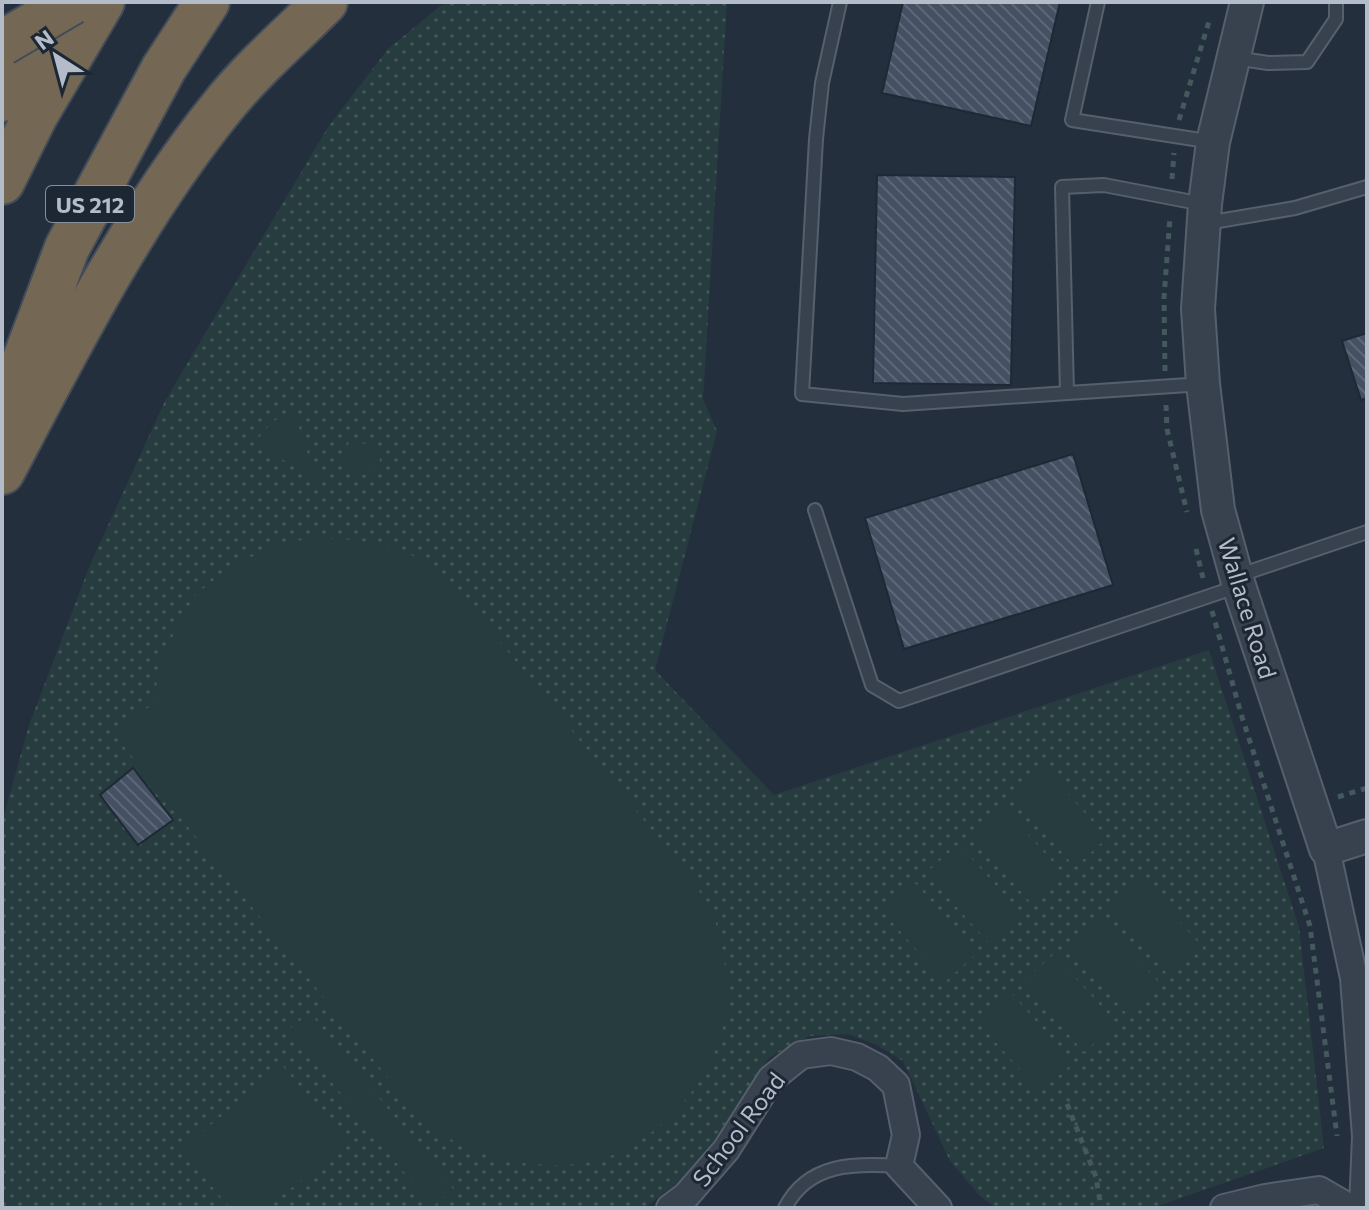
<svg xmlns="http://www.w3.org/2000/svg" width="1369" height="1210" font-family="Commissioner,sans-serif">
<defs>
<pattern id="grass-dots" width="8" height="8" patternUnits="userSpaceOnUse" patternTransform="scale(2)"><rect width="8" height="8" fill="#263c3f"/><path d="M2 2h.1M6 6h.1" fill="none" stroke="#435659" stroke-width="1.8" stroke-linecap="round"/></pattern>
<pattern id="building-back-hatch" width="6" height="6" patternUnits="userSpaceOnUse" patternTransform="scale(2)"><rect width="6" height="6" fill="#455162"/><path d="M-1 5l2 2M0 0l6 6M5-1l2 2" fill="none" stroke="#5d6877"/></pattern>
</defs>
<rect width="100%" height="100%" fill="#242f3e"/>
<path fill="url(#grass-dots)" d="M445 2H727L703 399 717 431 655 670 774 795 1209 650 1299 927 1324 1148 1152 1208H996L979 1195 950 1161 903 1061 877 1045 848 1034 809 1036 769 1058 710 1146 680 1181 644 1208H2V822L29 725 90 565 165 401 328 127 388 49Z"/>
<g fill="#263c3f">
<path d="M293 409 312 466 321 476 312 484 304 473 255 442 271 423Z"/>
<path d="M349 442 377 445 380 461 368 475 350 474 343 456Z"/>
<path d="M310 538C349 539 391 540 425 563 437 571 448 582 459 591L689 876C697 889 709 903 714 918 723 944 730 986 726 1013 715 1077 668 1133 608 1157 577 1169 531 1166 500 1158 489 1154 476 1152 465 1147 439 1135 420 1114 400 1093L114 734 154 703 160 660 194 596 224 572 268 548Z"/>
<path d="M1045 768 1107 838 1075 867 1013 797Z"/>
<path d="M1003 806 1065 876 1033 905 970 835Z"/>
<path d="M959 844 1021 914 989 943 926 873Z"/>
<path d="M1141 878 1203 948 1170 977 1108 907Z"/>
<path d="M915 883 977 953 945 982 883 912Z"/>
<path d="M1099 915 1161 985 1128 1015 1066 945Z"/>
<path d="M1054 954 1117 1024 1084 1052 1022 983Z"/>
<path d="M1011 993 1073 1063 1040 1092 978 1022Z"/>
<path d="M310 1013 454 1190 432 1207 289 1029Z"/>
<path d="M283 1066 347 1146 265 1208H230L181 1149Z"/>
</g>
<g fill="url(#building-back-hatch)" stroke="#1f2835" stroke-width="2">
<path d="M903 2H1060L1031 126 882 93Z"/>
<path d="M877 175 1015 177 1011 385 873 383Z"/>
<path d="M1367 333V398L1361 400 1342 341Z"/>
<path d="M1073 454 1113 585 904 649 865 518Z"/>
<path d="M133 768 173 820 138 845 100 795Z"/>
</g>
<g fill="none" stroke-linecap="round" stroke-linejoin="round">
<defs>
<g id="service">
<path d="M840 2 822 83 816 139 802 394 903 404 1203 384"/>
<path d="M1098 2 1072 120 1213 142"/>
<path d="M1235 58 1268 63 1307 62 1336 19V2"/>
<path d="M1207 223 1295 208 1367 187"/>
<path d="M1067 393 1062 187 1104 185 1203 204"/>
<path d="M815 510 872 685 899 701 1239 586"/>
<path d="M1237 576 1367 532"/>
<path d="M785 1208C808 1163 854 1163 899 1166"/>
</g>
<g id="minor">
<path d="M1326 849 1354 978 1366 1136 1363 1208"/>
<path d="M670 1208 686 1196 726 1150 771 1079 801 1055 831 1051 857 1057 878 1068 896 1085 906 1135 899 1166 938 1208"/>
<path d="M1224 1208 1265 1198 1319 1190 1350 1208"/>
</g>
<path id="tertiary" d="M1247 2 1213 142 1205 204 1198 309 1203 384 1218 510 1239 586 1326 849 1367 836"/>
<g id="motorway">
<path d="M2 99 47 4"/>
<path d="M2 182 36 114 102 2"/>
<path d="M2 420 67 248 164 68 207 2"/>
<path d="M2 472C68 347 133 217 222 107 252 69 291 36 325 2"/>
</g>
</defs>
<use href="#service" stroke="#565f6c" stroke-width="16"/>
<use href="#minor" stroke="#565f6c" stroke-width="30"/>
<use href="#tertiary" stroke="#565f6c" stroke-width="36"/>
<use href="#motorway" stroke="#434c59" stroke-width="48"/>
<g stroke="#44595c" stroke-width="5" stroke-dasharray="6 6" stroke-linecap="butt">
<path d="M1179 120 1210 18"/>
<path d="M1172 179 1174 153"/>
<path d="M1165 371 1164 298 1170 217"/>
<path d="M1166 405 1167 429 1187 512"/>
<path d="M1196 549 1203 578"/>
<path d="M1212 611 1242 717 1310 926 1337 1136"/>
<path d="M1338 797 1367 788"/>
<path d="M1067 1104 1096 1177 1101 1208"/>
</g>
<use href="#service" stroke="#38414e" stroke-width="12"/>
<use href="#minor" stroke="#38414e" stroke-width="26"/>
<use href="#tertiary" stroke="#38414e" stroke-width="32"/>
<use href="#motorway" stroke="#746855" stroke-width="44"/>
<defs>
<path id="motorway-bridge" d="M2 43 72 2"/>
</defs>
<use href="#motorway-bridge" stroke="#434c59" stroke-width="48" stroke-linecap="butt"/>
<use href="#motorway-bridge" stroke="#746855" stroke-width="44"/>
</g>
<g text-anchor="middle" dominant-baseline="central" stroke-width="6" stroke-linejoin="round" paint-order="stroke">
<rect fill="#1d2633" stroke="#878f9c" stroke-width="2" x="46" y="186" width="88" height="36" rx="6"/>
<g font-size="22" font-weight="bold" fill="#b4bcc9">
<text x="90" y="204">US 212</text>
</g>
<g font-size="24" fill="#b4bcc9" stroke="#1d2633">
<text transform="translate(1248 608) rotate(73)">Wallace Road</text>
<text transform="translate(738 1129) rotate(-53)">School Road</text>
</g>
</g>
<rect width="1369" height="1210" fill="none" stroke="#b4bcc9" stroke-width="8"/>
<g transform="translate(56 56) rotate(324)" stroke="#1d2633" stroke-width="6" paint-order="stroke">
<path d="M0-6L14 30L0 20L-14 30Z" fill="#b4bcc9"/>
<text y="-12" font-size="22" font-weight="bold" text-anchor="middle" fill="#b4bcc9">N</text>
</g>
</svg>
